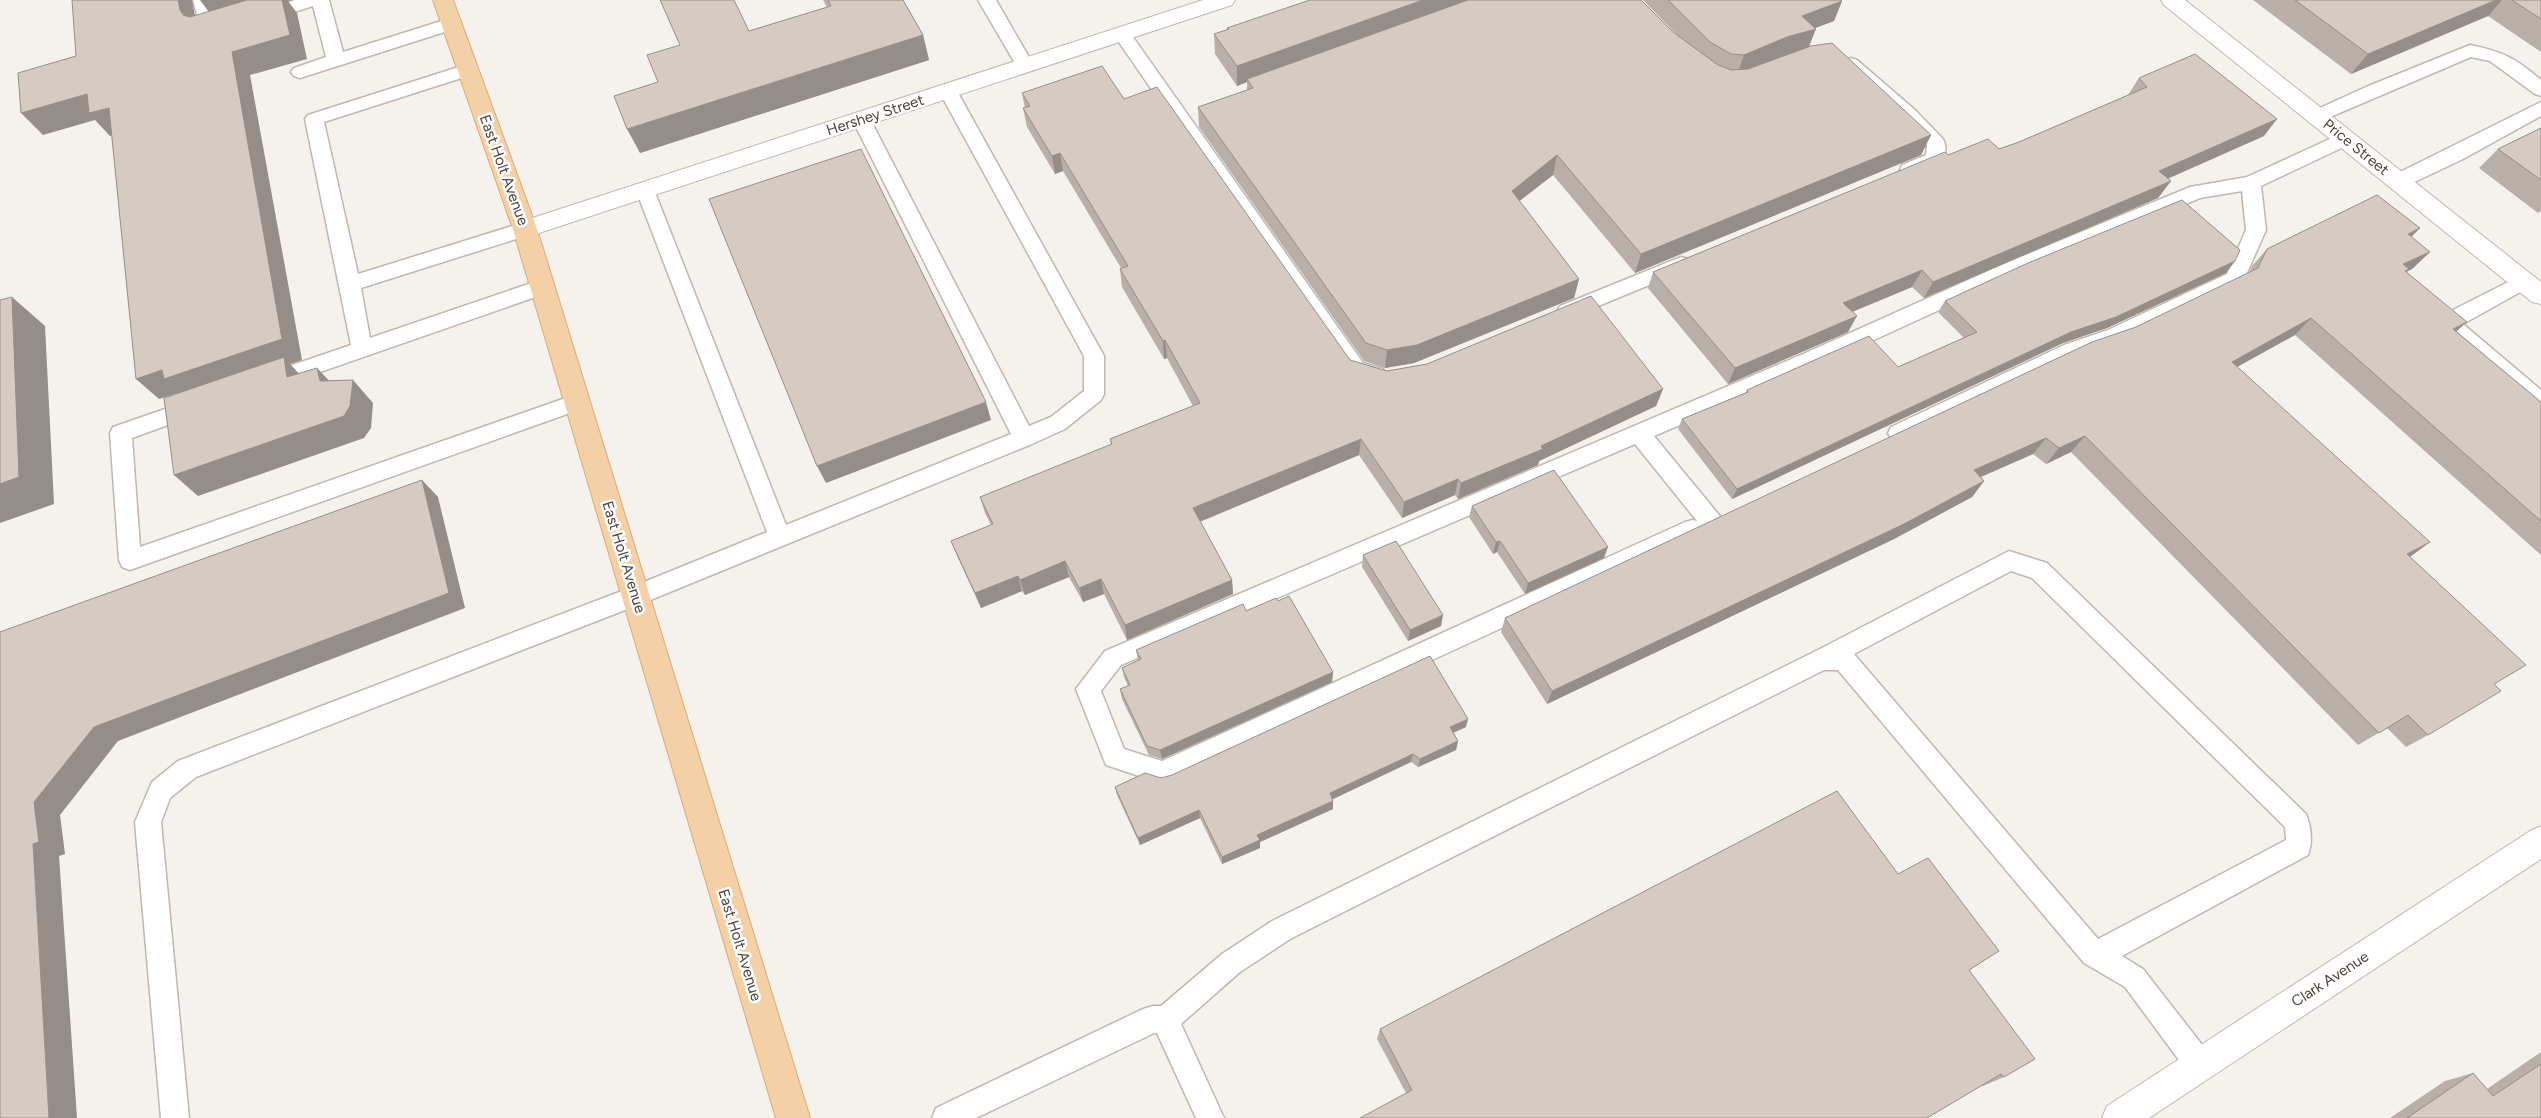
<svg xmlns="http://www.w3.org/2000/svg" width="2541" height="1118" font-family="Figtree,sans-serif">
<rect width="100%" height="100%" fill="#f5f1ec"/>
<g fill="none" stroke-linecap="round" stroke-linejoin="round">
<defs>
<g id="lane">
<path d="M193 0H211L216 25 224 26 227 30 224 34 209 39 203 37Z"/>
<path d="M295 0H329L343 52 451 18 457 20 460 24 457 28 300 78 294 76 291 72 294 68 326 57 313 6 263 22 257 20 254 16 257 12Z"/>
<path d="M978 0H996L1034 66 1031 70H1019Z"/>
<path d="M1122 28 1128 30 1363 363 1383 369 1386 375 1383 381 1376 383 1349 375 1116 38 1113 34 1116 30Z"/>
<path d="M2470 45C2504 52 2515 58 2541 80V96L2535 94 2490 61 2471 57 2323 120 2317 122 2311 120 2308 116 2311 112 2366 87Z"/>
<path d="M1851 58 1857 60 1915 110 1943 139C1947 146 1946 157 1942 164L1909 177 1902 175 1900 170 1902 165 1926 155 1927 145 1903 118 1845 68 1842 64 1845 60Z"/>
<path d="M468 64 474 66 477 70 474 74 324 122 358 274 525 222 532 224 535 229 532 234 361 288 370 338 543 279 550 282 553 287 550 292 277 387 270 389 263 387 260 381 263 375 351 345 305 119 308 115Z"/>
<path d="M948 85 954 87 957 91 1104 356V394L1101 400 1065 429 1032 444 643 603 196 777 170 798 161 822 189 1118H161L135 822 152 782 178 761 627 589 767 532 636 190 638 185 645 183 652 185 654 190 786 525 1011 434 852 119 855 115 861 113 867 115 870 119 1029 426 1051 417 1084 391V356L939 91 942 87Z"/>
<path d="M2541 102V116L2463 159 2406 186 2399 188 2392 186 2390 181 2392 176Z"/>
<path d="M2345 132 2352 133 2354 138 2352 143 2261 186 2266 230 2242 284 2122 342 2078 357 1907 439 1899 442 1891 439 1888 433 1891 427 2064 345 2108 330 2227 274 2246 230 2242 191 2200 198 2020 273 1815 367 1654 436 1719 515 1722 522 1719 529 1711 531 1704 529 1701 536 1163 784 1106 765 1076 689 1105 651 1801 355 2006 263 2190 187 2247 177ZM1635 444 1697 521 1693 520 1685 522 1162 761 1124 749 1101 691 1121 665Z"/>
<path d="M1681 257 1688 259 1691 264 1688 269 1574 316 1567 319 1560 316 1557 311 1560 306Z"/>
<path d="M2524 274 2531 276 2534 281 2531 286 2463 324 2541 390V410L2534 408 2447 334 2440 321 2443 315Z"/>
<path d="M577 394 584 396 587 402 584 408 130 570 122 567 119 560 110 433 113 427 194 399 201 401 205 407 201 413 132 438 140 547Z"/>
<path d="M2009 551 2047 563 2306 814C2311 826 2313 842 2308 855L2122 956 2143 969 2210 1055 2214 1065 2210 1075 2200 1079 2190 1075 2125 987 2084 963 1838 670H1824L1290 939 1240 972 1181 1024 1224 1118H1196L1157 1033H1154L976 1118H932L936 1108 1143 1009 1153 1006H1161L1222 954 1272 921 1814 652ZM2011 571 2032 578 2285 827 2286 840 2098 939 1854 654Z"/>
</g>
<g id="street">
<path d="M1203 0H1235L1232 5 533 235 525 238 517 235 513 229 517 223Z"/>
<path d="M2161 0H2185L2541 282V304L2532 302 2164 5Z"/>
<path d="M2541 826V859L2149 1118H2102L2107 1106 2530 831Z"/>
</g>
<path id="primary" d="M433 0H453L537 229 810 1118H776L513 229Z"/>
</defs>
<use href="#lane" stroke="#bfb7b0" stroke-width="3"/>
<use href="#street" stroke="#bfb7b0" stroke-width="2"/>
<use href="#primary" stroke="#d9aa76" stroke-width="2"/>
<use href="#lane" fill="#fff" fill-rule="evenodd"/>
<use href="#street" fill="#fff" fill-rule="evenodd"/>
<use href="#primary" fill="#f4d0a6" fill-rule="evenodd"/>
</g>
<g fill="#b7afa8" fill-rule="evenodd">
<path d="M823 0H903L923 35 929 60 640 153 658 82 680 45 749 31 827 7Z"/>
<path d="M1643 0H1841L1842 1 1834 21 1815 28 1809 47 1931 135 1921 155 1635 273 1553 175 1519 201 1579 279 1574 298 1414 363 1385 368 1364 361 1199 127 1198 107 1247 90V82L1237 86 1215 54 1214 34 1227 30V28L1644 4 1673 32 1679 37ZM1788 55 1764 64 1780 57Z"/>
<path d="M2253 0H2541V52L2488 16 2351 74Z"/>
<path d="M2139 78 2264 136 2168 178 2171 181 2158 198 1924 298 1912 287 1852 312 1848 332 1728 384 1648 288 1653 272 2019 142 2128 95Z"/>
<path d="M1022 93 1124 99 1350 360 1387 371 1663 389 1656 406 1539 461 1538 465 1458 499 1455 495 1402 518 1359 455 1200 522 1232 580 1233 594 1127 640 1104 594 1083 602 1069 577 1025 595 1022 591 981 608 957 556 951 541 991 525 985 513 980 497 1111 445 1110 439 1193 406 1167 358 1164 359 1122 287 1120 269 1121 268 1063 171 1055 174 1027 127 1023 108H1025Z"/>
<path d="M2541 128V211L2538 213 2479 168 2498 149Z"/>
<path d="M2411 237 2430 252 2412 269 2407 272 2456 331 2541 402V555L2295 335 2237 367 2410 557 2494 684 2428 735 2406 747 2387 728 2358 745 2071 452 2046 464 2033 454 1981 477 1984 481 1972 497 1894 539 1547 704 1501 632 1505 618 2136 327 2249 273 2252 266 2267 249Z"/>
<path d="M2235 261 2226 273 2107 328 2063 343 1732 499 1678 429 1682 419 1745 393 1747 390 1898 367 1964 338 1938 312 1945 301Z"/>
<path d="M1472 506 1604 558 1525 594 1497 552 1493 554 1469 517Z"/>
<path d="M1363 555 1441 626 1408 641 1362 567Z"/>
<path d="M1278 601 1333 672 1332 682 1162 759 1149 755 1122 699 1120 689 1128 686 1124 677 1122 668 1138 661 1136 650 1246 611Z"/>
<path d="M1466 727 1453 733 1458 741 1456 750 1418 767 1411 762 1333 799V809L1260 842V848L1222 864 1200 818 1140 845 1117 795 1115 787 1161 778Z"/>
<path d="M1969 970 2004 1077 1983 1086 1982 1085 1406 1093 1377 1039 1380 1029Z"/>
<path d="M2541 1052V1118H2390L2445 1081 2473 1073 2487 1089Z"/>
</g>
<g fill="#958e88">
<path d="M178 0H192L198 33 180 10Z"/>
<path d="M200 0H293L288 1 297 13 307 59 250 75 302 360 290 364 305 380 186 400 178 393 159 399 136 379 232 52 217 23Z"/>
<path d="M1423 0H1477L1247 79V82L1237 86V66Z"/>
<path d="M2496 0H2502L2488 16 2351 74 2368 54Z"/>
<path d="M1842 1 1834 21 1804 32 1816 29 1808 49 1780 57 1737 75 1744 55 1802 16Z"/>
<path d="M923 35 929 60 640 153 627 129Z"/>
<path d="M87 94 109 108 129 131 110 136 95 120 43 135 21 113Z"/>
<path d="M2277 119 2264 136 2147 188 2159 171Z"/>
<path d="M1931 135 1921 155 1635 273 1641 254Z"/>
<path d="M1060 153 1063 171 1055 174 1052 156Z"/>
<path d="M1557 155 1553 175 1508 210 1512 191Z"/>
<path d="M2171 181 2158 198 1924 298 1933 282Z"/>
<path d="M2420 228 2403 246 2408 234Z"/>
<path d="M2430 252 2412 269 2405 272 2403 264Z"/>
<path d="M2235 261 2226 273 2107 328 2063 343 1732 499 1737 489 2071 332Z"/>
<path d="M1922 270 1912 287 1835 319 1843 303Z"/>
<path d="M1579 279 1574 298 1414 363 1385 368 1387 350Z"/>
<path d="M12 297 45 326 54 504 0 523V484Z"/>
<path d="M1857 316 1848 332 1728 384 1735 368Z"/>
<path d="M2311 318 2295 335 2217 378 2232 362Z"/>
<path d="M2467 322 2448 339 2453 329Z"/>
<path d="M1165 340 1167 358 1164 359 1163 341Z"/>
<path d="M317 368 338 390 320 381Z"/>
<path d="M353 380 373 403 371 428 364 438 198 496 174 475Z"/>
<path d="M1663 389 1656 406 1539 461 1538 465 1458 499 1461 483Z"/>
<path d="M986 402 991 420 826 483 817 466Z"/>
<path d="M2085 436 2071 452 2046 464 2059 448Z"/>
<path d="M2046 438 2033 454 1962 485 1974 470Z"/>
<path d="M1361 439 1359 455 1194 524 1193 508Z"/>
<path d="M1458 479 1455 495 1402 518 1404 502Z"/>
<path d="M422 480 438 497 465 608 118 741 60 815 65 854 59 856 77 1118H49L33 844 34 802 94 727Z"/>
<path d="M1984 481 1972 497 1894 539 1547 704 1552 691Z"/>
<path d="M1500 541 1497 552 1493 554 1496 542Z"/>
<path d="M2430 542 2410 557 2407 554Z"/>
<path d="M1608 547 1604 558 1525 594 1528 583Z"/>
<path d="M1065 561 1069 577 1025 595 1020 580Z"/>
<path d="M1018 576 1022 591 981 608 975 593Z"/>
<path d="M1101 579 1104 594 1083 602 1079 588Z"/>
<path d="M1232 580 1233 594 1127 640 1125 625Z"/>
<path d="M1443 615 1441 626 1408 641 1410 630Z"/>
<path d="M1333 672 1332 682 1162 759 1160 750Z"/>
<path d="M1468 719 1466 727 1448 735 1450 727Z"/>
<path d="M1458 741 1456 750 1418 767 1420 759Z"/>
<path d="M1413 754 1411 762 1329 801 1330 793Z"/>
<path d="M1333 801V809L1260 842V848L1222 864V857L1257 835Z"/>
<path d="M1199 810 1200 818 1140 845 1138 838Z"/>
</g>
<g fill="#d5cbc3" stroke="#958e88">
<path d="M72 0H178L180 10 183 15 190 17 247 0H282L290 35 232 52 282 339 164 379 162 370 136 379 109 108 89 113 87 94 21 113 18 73 76 56Z"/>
<path d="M660 0H734L749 31 831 6 828 0H903L923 35 627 129 614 96 658 82 647 55 680 45Z"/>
<path d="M1310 0H1423L1237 66 1214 34 1229 29 1227 28Z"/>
<path d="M1468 0H1641L1673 32 1718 65 1731 70 1748 69 1811 46 1832 43 1931 135 1641 254 1557 155 1512 191 1579 279 1417 345 1387 350 1366 343 1198 107 1253 88 1247 79Z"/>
<path d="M1668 0H1841L1842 1 1802 16 1816 29 1787 37 1744 55 1731 54 1710 42Z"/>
<path d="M2295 0H2496L2368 54Z"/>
<path d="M2512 0H2541V19Z"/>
<path d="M2195 54 2277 119 2159 171 2171 181 1933 282 1922 270 1843 303 1857 316 1735 368 1653 272 1945 152 1948 155 1988 139 1999 149 2019 142 2147 87 2139 78Z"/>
<path d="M1102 66 1124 99 1157 87 1350 360 1387 371 1427 364 1591 296 1663 389 1541 446 1543 449 1461 483 1458 479 1404 502 1361 439 1193 508 1232 580 1125 625 1101 579 1079 588 1065 561 1020 580 1018 576 975 593 951 541 993 524 980 497 1112 444 1110 439 1200 403 1165 340 1163 341 1120 269 1128 266 1060 153 1052 156 1023 108 1030 106 1022 93Z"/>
<path d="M2541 128V180L2498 149Z"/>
<path d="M861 149 986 402 817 466 709 199Z"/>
<path d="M2377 195 2420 228 2408 234 2430 252 2403 264 2409 269 2405 271 2467 322 2453 329 2541 402V521L2311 318 2232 362 2430 542 2407 554 2526 665 2494 684 2501 691 2428 735 2408 715 2379 733 2085 436 2059 448 2046 438 1974 470 1984 481 1904 524 1552 691 1505 618 2092 342 2136 327 2258 268 2267 249Z"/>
<path d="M2182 200 2240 250 2235 261 2116 317 2071 332 1737 489 1682 419 1748 392 1747 390 1869 336 1898 367 1977 332 1945 301 2028 263Z"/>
<path d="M12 297 19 477 0 484V300Z"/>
<path d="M284 357 287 377 317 368 320 381 353 380 350 406 344 416 174 475 164 398Z"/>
<path d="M1554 470 1608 547 1528 583 1500 541 1496 542 1472 506Z"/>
<path d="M422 480 449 593 94 727 34 802 39 842 33 844 49 1118H0V632Z"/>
<path d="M1396 541 1443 615 1410 630 1363 555Z"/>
<path d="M1289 596 1333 672 1160 750 1147 746 1120 689 1130 685 1122 668 1141 659 1136 650 1243 604 1246 611 1276 598 1278 601Z"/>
<path d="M1430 656 1468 719 1450 727 1458 741 1420 759 1413 754 1330 793 1333 801 1257 835 1260 840 1222 857 1199 810 1138 838 1115 787 1145 773 1161 778 1172 775Z"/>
<path d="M1837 791 1898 874 1928 858 1999 951 1969 970 2035 1059 2004 1077 2001 1074 1927 1118H1360L1412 1090 1380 1029Z"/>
<path d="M2541 1064V1118H2407L2473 1073 2493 1096Z"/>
</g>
<g text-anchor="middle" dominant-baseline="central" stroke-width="5" stroke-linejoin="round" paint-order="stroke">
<g font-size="15" fill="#49413b" stroke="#fff">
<text transform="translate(875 115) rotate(-18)">Hershey Street</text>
<text transform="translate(2356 147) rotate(39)">Price Street</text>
<text transform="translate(504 170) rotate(70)">East Holt Avenue</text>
<text transform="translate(624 557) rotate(73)">East Holt Avenue</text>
<text transform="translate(740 945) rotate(73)">East Holt Avenue</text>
<text transform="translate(2330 979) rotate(-33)">Clark Avenue</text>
</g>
</g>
</svg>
